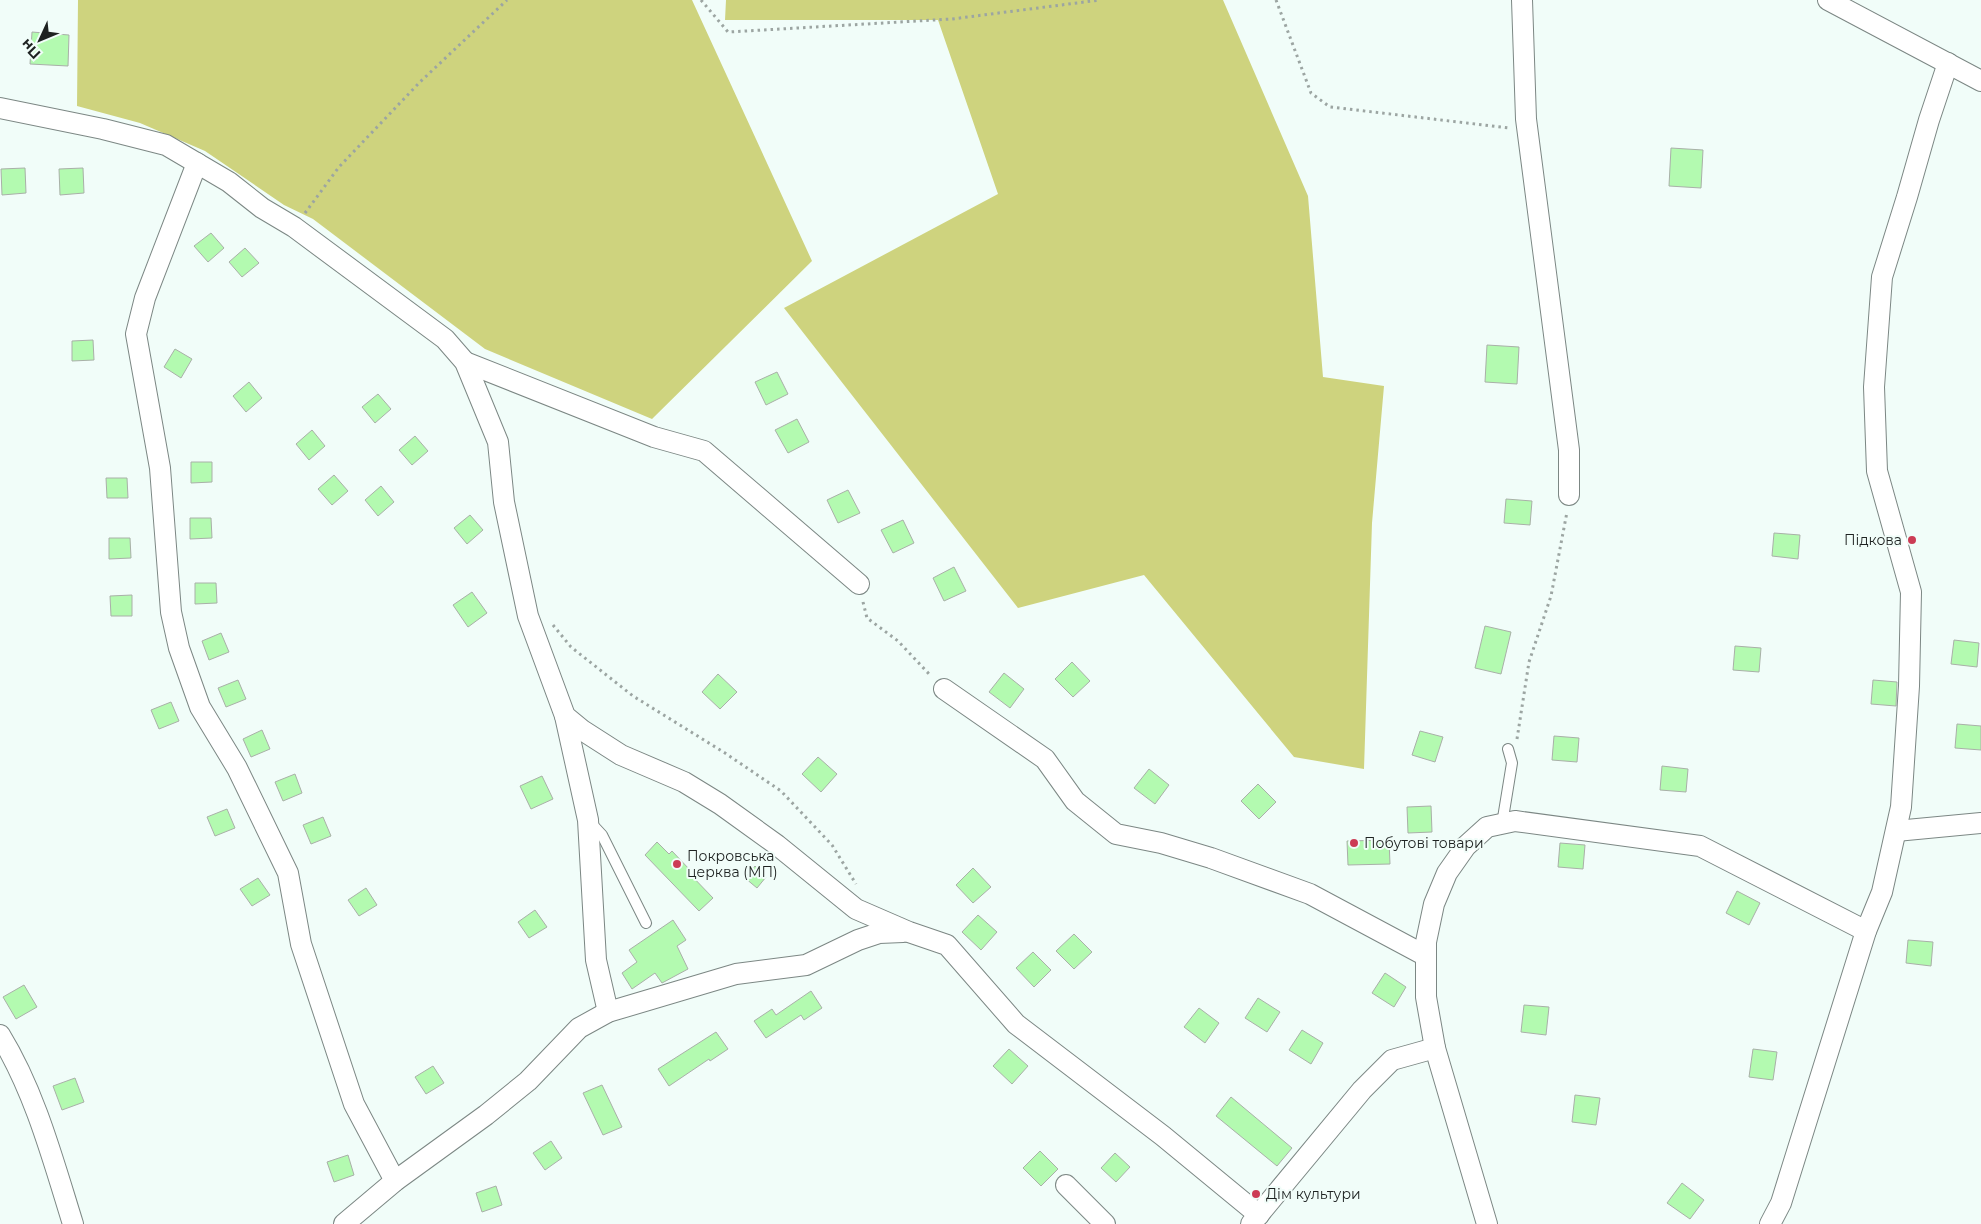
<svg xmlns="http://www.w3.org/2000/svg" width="1981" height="1224" font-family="Montserrat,sans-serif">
<rect width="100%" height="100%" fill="#f1fdf9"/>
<g fill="#ced37e">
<path d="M78 0H692L812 261 652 419 485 349 313 219 284 205 205 151 140 123 77 106Z"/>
<path d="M726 0H1223L1308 196 1323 377 1384 386 1372 523 1364 769 1294 757 1144 575 1018 608 784 308 998 194 938 20H725Z"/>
</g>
<g fill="#b3fab0" stroke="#a9b0a8">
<path d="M32 32 69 35 68 66 30 64Z"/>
<path d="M1671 148 1703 150 1701 188 1669 186Z"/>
<path d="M25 168 26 193 2 195 1 169Z"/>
<path d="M83 168 84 193 60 195 59 169Z"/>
<path d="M211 233 224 248 208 262 194 246Z"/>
<path d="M245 248 259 263 242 277 229 262Z"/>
<path d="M93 340 94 360 72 361V341Z"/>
<path d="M1487 345 1519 347 1517 384 1485 382Z"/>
<path d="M175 349 192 359 181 378 164 367Z"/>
<path d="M777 372 788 394 766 405 755 382Z"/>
<path d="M249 382 262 398 246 412 233 396Z"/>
<path d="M378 394 391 409 375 423 362 407Z"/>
<path d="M797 419 809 442 788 453 775 430Z"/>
<path d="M312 430 325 446 309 460 296 444Z"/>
<path d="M415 436 428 451 412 465 399 450Z"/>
<path d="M191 462H212V482L191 483Z"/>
<path d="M334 475 348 491 332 505 318 489Z"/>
<path d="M106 478H127L128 498H107Z"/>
<path d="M381 486 394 502 378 516 365 500Z"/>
<path d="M848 490 860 513 838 523 827 500Z"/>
<path d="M1506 499 1532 501 1530 525 1504 523Z"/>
<path d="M470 515 483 530 467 544 454 528Z"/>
<path d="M190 518H211L212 538 190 539Z"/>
<path d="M903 520 914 543 893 553 881 530Z"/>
<path d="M1774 533 1800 535 1798 559 1772 556Z"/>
<path d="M109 538H130L131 558 109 559Z"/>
<path d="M954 567 966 591 944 601 933 578Z"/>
<path d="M195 583H216L217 603 195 604Z"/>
<path d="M472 592 487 613 468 627 453 605Z"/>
<path d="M132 595V616H111L110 596Z"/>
<path d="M1485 626 1511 632 1501 674 1475 668Z"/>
<path d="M221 633 229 652 209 660 202 641Z"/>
<path d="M1954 640 1979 643 1977 667 1951 664Z"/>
<path d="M1735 646 1761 648 1759 672 1733 670Z"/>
<path d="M1072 662 1090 681 1073 697 1055 679Z"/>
<path d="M1004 673 1024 689 1010 708 989 692Z"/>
<path d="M718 674 737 692 720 709 702 692Z"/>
<path d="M238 680 246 699 226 707 218 688Z"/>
<path d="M1873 680 1897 682 1896 706 1871 704Z"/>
<path d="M171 702 179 721 159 729 151 710Z"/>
<path d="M1957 724 1981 726V750L1955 748Z"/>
<path d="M262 730 270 749 251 757 243 739Z"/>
<path d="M1420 731 1443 737 1435 762 1412 755Z"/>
<path d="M1554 736 1579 738 1577 762 1552 760Z"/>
<path d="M818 757 837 774 821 792 802 774Z"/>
<path d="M1662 766 1688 769 1686 792 1660 790Z"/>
<path d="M1149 769 1169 785 1155 804 1134 788Z"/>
<path d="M295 774 302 793 283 801 275 782Z"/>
<path d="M542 776 553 799 531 809 520 786Z"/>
<path d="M1258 784 1276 802 1259 819 1241 801Z"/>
<path d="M1431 806 1432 832 1408 833 1407 807Z"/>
<path d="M227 809 235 828 215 836 207 817Z"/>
<path d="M323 817 331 836 311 844 303 825Z"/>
<path d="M1389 840 1390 864 1348 865 1347 841Z"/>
<path d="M657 842 669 854 672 851 690 870 688 872 713 898 699 911 645 855Z"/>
<path d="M1560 843 1585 845 1583 869 1558 867Z"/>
<path d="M755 866 766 877 757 888 745 878Z"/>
<path d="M973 868 991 887 973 903 956 885Z"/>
<path d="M258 878 270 895 252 906 240 889Z"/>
<path d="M366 888 377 905 359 916 348 900Z"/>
<path d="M1737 891 1760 903 1749 925 1726 913Z"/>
<path d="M535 910 547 927 529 938 518 922Z"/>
<path d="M978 915 997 932 981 950 962 932Z"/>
<path d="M673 920 686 940 677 946 688 969 662 983 655 973 632 989 622 973 637 962 629 950Z"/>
<path d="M1074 934 1092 952 1074 969 1056 951Z"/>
<path d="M1908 940 1933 942 1931 966 1906 963Z"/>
<path d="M1033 952 1051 970 1034 987 1016 968Z"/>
<path d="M1385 973 1406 987 1394 1007 1372 993Z"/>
<path d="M24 985 37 1007 16 1019 3 997Z"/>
<path d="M811 991 822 1008 804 1020 801 1015 766 1038 754 1021 772 1009 776 1015Z"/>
<path d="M1258 998 1280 1012 1267 1032 1245 1018Z"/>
<path d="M1524 1005 1549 1007 1546 1035 1521 1032Z"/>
<path d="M1199 1008 1219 1023 1205 1043 1184 1027Z"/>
<path d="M1302 1030 1323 1043 1311 1064 1289 1050Z"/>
<path d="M716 1032 728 1049 710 1061 709 1059 669 1086 658 1069Z"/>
<path d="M1009 1049 1028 1066 1012 1084 993 1066Z"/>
<path d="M1753 1049 1777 1052 1773 1080 1749 1077Z"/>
<path d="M433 1066 444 1083 426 1094 415 1077Z"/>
<path d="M75 1078 84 1102 62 1110 53 1086Z"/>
<path d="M602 1085 622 1127 603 1135 583 1093Z"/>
<path d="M1575 1095 1600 1098 1596 1125 1572 1122Z"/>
<path d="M1231 1097 1292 1148 1277 1166 1216 1116Z"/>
<path d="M551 1141 562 1158 545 1170 533 1153Z"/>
<path d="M1040 1151 1058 1169 1041 1186 1023 1168Z"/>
<path d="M1115 1153 1130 1167 1116 1182 1101 1168Z"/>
<path d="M348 1155 354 1175 334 1182 327 1162Z"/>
<path d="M1682 1183 1704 1200 1690 1219 1667 1203Z"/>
<path d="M496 1186 502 1205 482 1212 476 1193Z"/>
</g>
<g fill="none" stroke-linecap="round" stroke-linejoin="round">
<defs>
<g id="service">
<path d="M590 822 602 835 646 923"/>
<path d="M1502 824 1512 763 1508 749"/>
</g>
<g id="minor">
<path d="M1522 0 1526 119 1569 450V495"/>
<path d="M1828 0 1981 81"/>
<path d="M0 108 103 129 166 145 229 182 262 208 294 227 445 339 465 362 498 442 504 502 528 616 565 716 582 730 621 755 684 782 720 804 777 845 856 909 909 932 947 945 1016 1024 1163 1136 1259 1215"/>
<path d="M197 163 145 298 136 334 160 468 171 612 179 648 200 707 237 768 288 873 301 944 354 1104 395 1181"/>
<path d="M465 362 654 437 704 451 859 584"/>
<path d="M944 689 1045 759 1075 801 1116 834 1161 843 1211 858 1310 894 1426 956"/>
<path d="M565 716 588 820 596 960 608 1012"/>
<path d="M1896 831 1981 823"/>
<path d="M0 1035C35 1092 53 1160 73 1224"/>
<path d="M1066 1185 1105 1224"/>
<path d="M344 1224 395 1181 486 1115 528 1081 579 1028 608 1012 736 974 806 965 858 940 879 933 903 932"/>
<path d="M1251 1224 1362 1090 1392 1060 1435 1048"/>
<path d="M1487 1224 1435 1048 1426 997V942L1434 904 1447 873 1466 846 1487 827 1515 821 1700 846 1866 931"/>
<path d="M1770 1224 1781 1203 1866 931 1882 892 1901 807 1909 686 1911 592 1877 471 1874 387 1882 277 1907 197 1929 120 1948 63"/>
</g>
</defs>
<use href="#service" stroke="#7c8784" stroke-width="12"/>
<use href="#minor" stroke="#7c8784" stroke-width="22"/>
<g stroke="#9ca5a2" stroke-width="3" stroke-dasharray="2.5 4" stroke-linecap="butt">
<path d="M701 0 728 32 952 19 1100 0"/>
<path d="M1276 0 1311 93 1330 107 1510 128"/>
<path d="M305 213 339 167 420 82 507 0"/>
<path d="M863 602 867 618 898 641 931 676"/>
<path d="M553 625 571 647 633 696 725 753 781 791 832 845 856 884"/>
<path d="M1517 739 1529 662 1551 596 1567 512"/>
</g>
<use href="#service" stroke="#fff" stroke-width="10"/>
<use href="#minor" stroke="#fff" stroke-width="20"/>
</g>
<g fill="#cc3c55" stroke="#f1fdf9" stroke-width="2">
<circle cx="1912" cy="540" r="5"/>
<circle cx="1354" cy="843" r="5"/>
<circle cx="677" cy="864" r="5"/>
<circle cx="1256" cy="1194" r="5"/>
</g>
<g text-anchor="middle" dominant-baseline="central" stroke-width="4" stroke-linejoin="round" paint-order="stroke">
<g font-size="14" fill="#1e2221" stroke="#f1fdf9" text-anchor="start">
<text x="1902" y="540" text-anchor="end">Підкова</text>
<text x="1364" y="843">Побутові товари</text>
<text x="687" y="856">Покровська<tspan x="687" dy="16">церква (МП)</tspan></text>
<text x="1266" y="1194">Дім культури</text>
</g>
</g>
<g transform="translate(40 40) rotate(226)" stroke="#f1fdf9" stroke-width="4" paint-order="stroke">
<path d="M0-4L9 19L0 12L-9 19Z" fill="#1e2221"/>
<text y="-8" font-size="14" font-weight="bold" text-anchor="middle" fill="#1e2221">Пн</text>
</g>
</svg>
